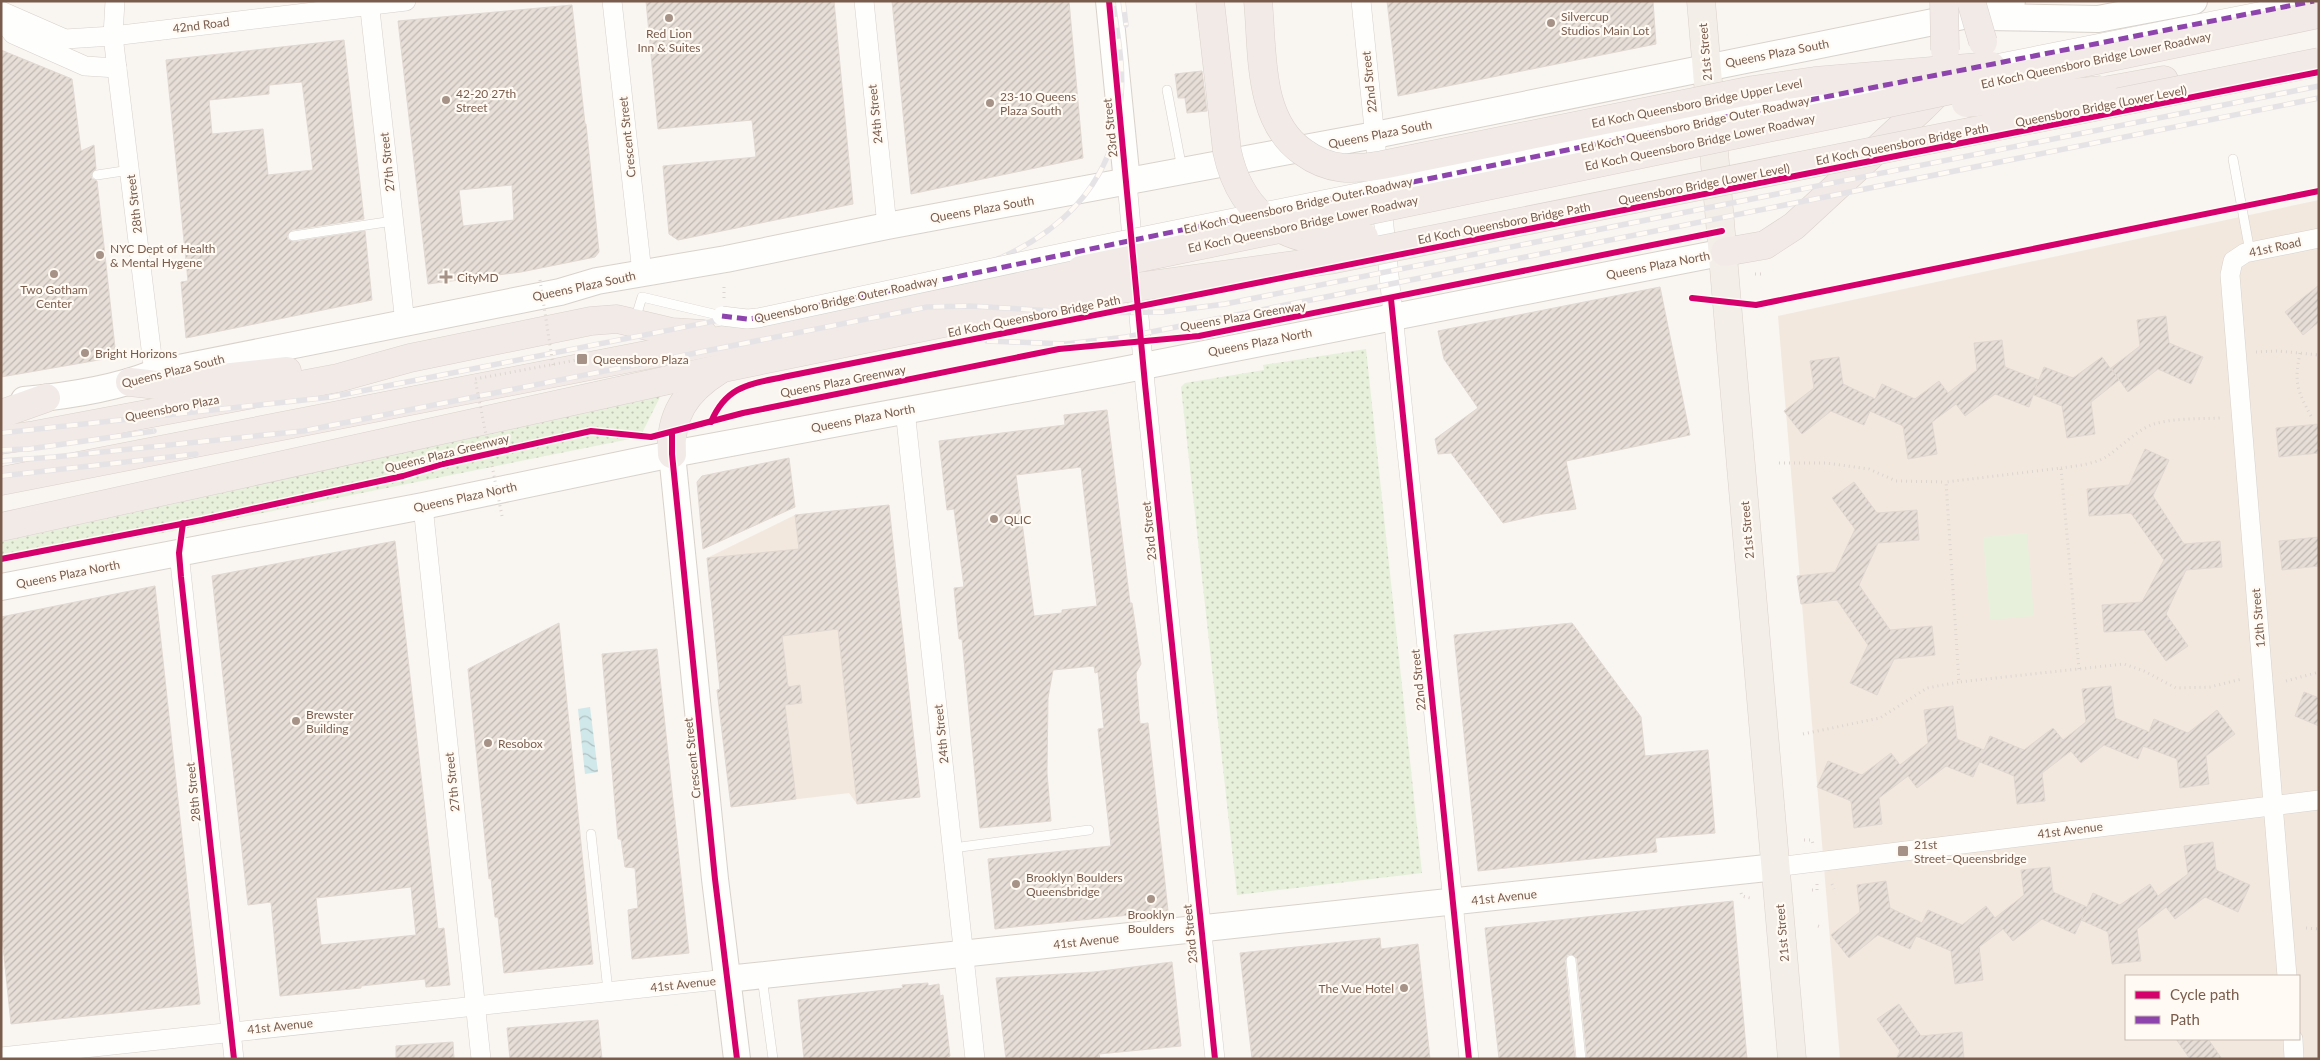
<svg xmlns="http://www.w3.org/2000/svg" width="2320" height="1060" font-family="Lato,sans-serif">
<defs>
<pattern id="grass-dots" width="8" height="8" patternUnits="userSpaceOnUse" patternTransform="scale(1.25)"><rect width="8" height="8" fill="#e7f0db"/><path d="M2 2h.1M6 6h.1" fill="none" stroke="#c0c6b4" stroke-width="1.8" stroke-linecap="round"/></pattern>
<pattern id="water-waves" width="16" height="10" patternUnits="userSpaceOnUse" patternTransform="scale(1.25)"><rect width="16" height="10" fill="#d0e8ea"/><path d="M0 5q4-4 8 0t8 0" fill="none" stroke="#aebfc0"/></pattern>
<pattern id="building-hatch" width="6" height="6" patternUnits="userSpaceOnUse" patternTransform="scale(1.25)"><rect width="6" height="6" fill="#e6ded7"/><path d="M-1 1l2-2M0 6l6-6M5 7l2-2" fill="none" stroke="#bfb7b1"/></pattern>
</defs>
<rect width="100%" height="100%" fill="#f9f5f0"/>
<g fill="#f2e8de" fill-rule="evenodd">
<path d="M2319 200V1059H1840L1778 316ZM2126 976H2299V1039H2126Z"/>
<path d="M795 515 813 632 902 622 920 797 857 804 849 793 731 807 707 558Z"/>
</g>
<g fill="url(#grass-dots)">
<path d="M1366 349 1422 873 1237 895 1181 387 1185 383 1264 370 1263 365Z"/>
<path d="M661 395 640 437 163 533 1 561V542Z"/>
</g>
<path fill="#e7f0db" d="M2027 533 2034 616 1990 620 1983 537Z"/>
<path fill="url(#water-waves)" d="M590 707 598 772 585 774 578 709Z"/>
<g fill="url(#building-hatch)" stroke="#e2d8d2" fill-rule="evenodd">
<path d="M646 1H834L853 204 678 240 669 234 663 166 756 157 752 120 658 129Z"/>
<path d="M892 1H1069L1083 158 911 194Z"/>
<path d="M1387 1H1653L1656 44 1398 96Z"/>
<path d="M572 5 585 124H586L599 252 595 257 521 272 428 284 398 21ZM512 185 514 220 463 226 459 190Z"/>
<path d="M344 40 364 219 292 230 287 236 288 240 294 242 365 231 372 300 186 338 181 282 188 281 166 60ZM302 82 313 170 268 175 263 129 212 134 209 100 269 94V85Z"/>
<path d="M1 50 72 79 81 151 94 145 96 169 91 175 92 179 97 181 116 357 1 377Z"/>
<path d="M1202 71 1207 111 1187 113 1185 98H1178L1175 74Z"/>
<path d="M2319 285V322L2303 335 2285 312Z"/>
<path d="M1660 287 1690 435 1566 461 1576 509 1543 514 1503 523 1451 453 1438 454 1435 439 1478 408 1444 359 1438 331Z"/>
<path d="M2166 316 2169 343 2203 357 2191 384 2158 369 2128 392 2111 368 2140 346 2137 320Z"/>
<path d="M2002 340 2005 367 2039 380 2044 367 2073 378 2102 357 2119 380 2091 402 2095 434 2067 438 2062 406 2034 395 2037 384 2029 407 1995 394 1965 416 1956 404 1932 422 1937 454 1908 459 1903 426 1870 411 1864 425 1831 411 1802 434 1784 411 1814 388 1810 361 1839 357 1843 384 1875 399 1882 384 1915 399 1939 381 1948 393 1977 370 1974 343Z"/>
<path d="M1107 410 1130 603H1132L1140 658 1141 664 1136 673 1140 724 1148 723 1168 911 995 929 988 859 1111 846 1098 729 1104 728 1098 672 1095 673 1094 666 1053 670 1048 698 1047 773 1051 821 980 828 962 639H959L954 588 964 587 954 509 947 510 939 441 1065 425 1064 415ZM1081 467 1097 606 1062 610V613L1034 616 1016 475Z"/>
<path d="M2319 424V453L2279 457 2276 428Z"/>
<path d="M2145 449 2169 460 2153 496 2184 544 2220 541 2222 567 2186 570 2166 614 2188 646 2166 661 2144 630 2104 632 2102 605 2142 602 2164 560 2131 513 2089 516 2087 489 2129 485Z"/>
<path d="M789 458 795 507 703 549 697 482 702 476Z"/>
<path d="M1854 482 1877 513 1917 510 1919 540 1878 543 1859 585 1890 630 1932 626 1935 655 1894 659 1877 695 1850 683 1868 645 1837 600 1801 604 1797 576 1835 572 1855 529 1832 498Z"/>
<path d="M889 505 920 797 857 804 838 629 782 636 788 687 800 685 802 703 785 705 796 799 731 807 717 690 720 689 707 558 799 549 795 515Z"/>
<path d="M2319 537V566L2282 570 2279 541Z"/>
<path d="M395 541 438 929 444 928 450 985 426 987 425 979 361 986V988L280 996 271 902 248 905 212 576ZM411 887 416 935 321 945 316 898Z"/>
<path d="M155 586 200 1004 11 1024 1 927V617Z"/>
<path d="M559 623 593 964 504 973 498 917H495L491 878 489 879 468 669Z"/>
<path d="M1572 623 1641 717 1645 756 1708 750 1715 833 1655 838 1657 852 1478 871 1454 635Z"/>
<path d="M657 649 689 953 632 959 628 910 638 908 635 868 625 867 621 839H618L602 654Z"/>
<path d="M2111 686 2115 718 2149 732 2154 719 2188 733 2217 710 2235 734 2206 756 2209 784 2180 788 2177 759 2143 746 2138 759 2104 745 2081 763 2071 751 2042 773 2045 801 2017 804 2014 776 1980 762 1981 758 1973 777 1946 766 1917 788 1908 776 1879 798 1882 824 1854 828 1851 801 1817 787 1828 761 1862 775 1891 753 1900 765 1928 743 1924 710 1953 706 1957 739 1984 750 1990 736 2024 750 2053 728 2063 740 2086 722 2082 689Z"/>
<path d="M2304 692 2319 698V726L2295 716Z"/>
<path d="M2213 842 2216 870 2250 885 2238 912 2205 897 2175 919 2166 907 2137 929 2141 961 2112 964 2108 932 2081 920 2093 893 2120 905 2150 884 2158 896 2188 874 2184 846Z"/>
<path d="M2050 867 2053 892 2087 907 2075 934 2042 919 2013 941 2003 929 1979 947 1983 980 1955 984 1951 951 1916 936 1910 949 1878 935 1849 958 1831 935 1860 912 1857 885 1886 881 1890 908 1922 923 1928 910 1962 925 1986 906 1995 918 2024 895 2021 870Z"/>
<path d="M1733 901 1747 1059H1587L1577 959 1571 954 1567 955 1565 961 1575 1059H1499L1485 928Z"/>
<path d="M1380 938 1381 949 1418 944 1430 1059H1252L1240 953Z"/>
<path d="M1172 962 1181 1046 1099 1054 1100 1059H1006L996 978 1094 972Z"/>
<path d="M928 983V986L939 984 940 996 943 995 950 1056 947 1057V1059H804L798 1000 903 988 902 985Z"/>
<path d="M1899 1004 1921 1036 1962 1032 1964 1059H1896L1900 1051 1877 1019Z"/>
<path d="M598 1020 602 1059H510L507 1028Z"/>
<path d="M2176 1039H2208L2222 1059H2190Z"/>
<path d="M453 1042 454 1059H396V1046Z"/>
</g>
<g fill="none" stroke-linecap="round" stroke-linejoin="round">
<defs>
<g id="lane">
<path d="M1167 90 1182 169"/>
<path d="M2233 159 2250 252"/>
<path d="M97 175 130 170"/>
<path d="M293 236 393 221"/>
<path d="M635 320 642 297 722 316"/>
<path d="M591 834 608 991"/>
<path d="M953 848 1089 830"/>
<path d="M1571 960 1581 1059"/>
<path d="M762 977 773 1059"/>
</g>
<g id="street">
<path d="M115 1 113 36 154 373"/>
<path d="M369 1 405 323"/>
<path d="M612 1 642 273"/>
<path d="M864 1 887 226"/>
<path d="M1361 1 1469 1059"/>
<path d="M1 11 65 39 113 36 406 1"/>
<path d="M1 19 13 34 85 66 117 68"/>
<path d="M1127 182 1145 384 1215 1059"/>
<path d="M905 410 975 1059"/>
<path d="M423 506 481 1059"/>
<path d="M179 553 234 1059"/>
<path d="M1776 867 2319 800"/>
<path d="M2287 976 2230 275 2233 261 2245 253 2319 238"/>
<path d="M2293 1039 2294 1059"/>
<path d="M1 1057 727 979"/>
</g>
<g id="secondary">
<path d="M1109 1 1127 182"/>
<path d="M1986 17 2098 19 2194 1"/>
<path d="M24 400C68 396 114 389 154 373L560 292 597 281 726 259 887 226 1375 135 1963 16 1994 4 2012 1"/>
<path d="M672 454 715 879 737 1059"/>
<path d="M1 587 423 506 672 454 1118 371 1725 252"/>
<path d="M727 979 1776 867"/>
</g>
<path id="primary" d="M1701 1 1792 1059"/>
<g id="highway">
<path d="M2109 90 2164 80"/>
<path d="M1725 252 1765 245 1794 226 1923 107 1933 97 1942 81"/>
<path d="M130 382 157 385 287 371"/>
<path d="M1 414 46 398"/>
<path d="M1 440 35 435 338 378 410 358 591 321 617 319 672 332 703 334"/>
<path d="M672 454C669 416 686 391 718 371"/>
<path d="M1 481 1081 270"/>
<path d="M1 527 723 368 1086 294"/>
</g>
</defs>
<use href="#lane" stroke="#d7d1cb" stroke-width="10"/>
<use href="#street" stroke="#d7d1cb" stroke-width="20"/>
<use href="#secondary" stroke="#d9d2cb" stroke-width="28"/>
<use href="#primary" stroke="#dad1cc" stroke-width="29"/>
<use href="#highway" stroke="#dad1cc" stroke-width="29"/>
<g stroke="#dcd5d0" stroke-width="3" stroke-dasharray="1 4" stroke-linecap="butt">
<path d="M1755 274H1763"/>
<path d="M724 298V286"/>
<path d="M2256 352 2278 351 2319 355"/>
<path d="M2300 353C2294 383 2297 390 2311 416"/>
<path d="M1779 463H1826L1869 469 1896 481 1946 482"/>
<path d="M2061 468C2076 466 2097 464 2109 455 2123 445 2137 430 2154 424 2174 418 2198 419 2220 418"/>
<path d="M2079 669 2061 468 1946 482 1959 682 2124 664 2144 671 2176 688 2210 687 2242 679"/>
<path d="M2286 681 2319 672"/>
<path d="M1803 734 1880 718 1927 688 1959 682"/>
<path d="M1804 840H1812L1813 844"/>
<path d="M1832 884 1834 889"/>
<path d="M1812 890H1817V883"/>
<path d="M1741 893 1742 896 1750 898"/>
<path d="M1818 926 1821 927"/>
<path d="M2306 928 2319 929"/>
</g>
<use href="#lane" stroke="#fefefd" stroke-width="9"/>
<use href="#street" stroke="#fefefd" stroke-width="19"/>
<use href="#secondary" stroke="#fefefd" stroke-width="26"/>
<use href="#primary" stroke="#f3eee8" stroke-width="28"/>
<use href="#highway" stroke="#f2eae7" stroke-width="28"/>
<defs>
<g id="rail">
<path d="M1123 1 1126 25"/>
<path d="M987 341 1066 344 1126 337 2319 98"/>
<path d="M1 433 331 397 967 271C1051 243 1115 190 1121 96 1124 65 1117 33 1113 1"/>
<path d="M1 450 29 449 154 431"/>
<path d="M1 461 54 457 303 431 927 307 971 306 1089 313 1163 312 1225 304 2319 86"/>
<path d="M1 476 196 454"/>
</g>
</defs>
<use href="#rail" stroke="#e6e3e7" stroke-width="5.5"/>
<use href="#rail" stroke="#fffaf3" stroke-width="4" stroke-dasharray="11" stroke-linecap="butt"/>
<defs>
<g id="street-bridge">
<path d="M1980 67 2314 1"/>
<path d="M722 316 747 319 758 318 1076 250 1880 87"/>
</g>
<g id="highway-bridge">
<path d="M1210 1 1227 151C1242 222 1296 251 1364 237"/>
<path d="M1258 1C1263 52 1257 120 1303 152 1329 171 1352 170 1382 165L1753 90 1815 81 1991 66"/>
<path d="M1944 1 1945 50"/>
<path d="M1971 1 1983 42"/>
<path d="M1966 103 2102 90"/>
<path d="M1081 270 2319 14"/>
<path d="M1086 294 1330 260 2319 62"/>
</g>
</defs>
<use href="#street-bridge" stroke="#d7d1cb" stroke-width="20" stroke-linecap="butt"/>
<use href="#highway-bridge" stroke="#dad1cc" stroke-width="29" stroke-linecap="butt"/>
<g stroke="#dcd5d0" stroke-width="3" stroke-dasharray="1 4" stroke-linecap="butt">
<path d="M540 280 553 365"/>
<path d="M502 516 475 379 582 359"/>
</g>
<use href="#street-bridge" stroke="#fefefd" stroke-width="19"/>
<use href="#highway-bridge" stroke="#f2eae7" stroke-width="28"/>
<path stroke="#8e44ad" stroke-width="5" stroke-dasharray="10 5" stroke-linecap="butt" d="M722 316 747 319 758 318 1784 105 2314 1"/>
<defs>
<g id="cycleway">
<path d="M1109 1 1145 384 1215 1059"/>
<path d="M1692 298 1756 305 2319 191"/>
<path d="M1391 299 1469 1059"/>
<path d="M711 422C727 384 752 384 788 376L2319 72"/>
<path d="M672 432V454L715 879 737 1059"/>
<path d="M183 523 179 553 181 577 234 1059"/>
<path d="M1 559 202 520 403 476 443 464 591 431 651 437 743 413 1034 354 1059 349 1199 336 1722 231"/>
</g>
</defs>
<use href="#cycleway" stroke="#fffaf3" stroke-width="9"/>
<use href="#cycleway" stroke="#d6006c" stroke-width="6"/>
</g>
<g fill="#a69286" stroke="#fffaf3" stroke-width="2">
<circle cx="669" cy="18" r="5"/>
<circle cx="1551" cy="23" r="5"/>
<circle cx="446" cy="100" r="5"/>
<circle cx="990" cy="103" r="5"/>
<circle cx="100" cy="255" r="5"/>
<circle cx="54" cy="274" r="5"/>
<path d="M443.5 269.5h5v5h5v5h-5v5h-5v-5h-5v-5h5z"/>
<circle cx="85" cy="353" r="5"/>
<rect x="576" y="353" width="12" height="12" rx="2.5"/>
<circle cx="994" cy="519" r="5"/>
<circle cx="296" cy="721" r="5"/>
<circle cx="488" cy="743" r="5"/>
<rect x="1897" y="845" width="12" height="12" rx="2.5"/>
<circle cx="1016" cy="884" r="5"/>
<circle cx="1151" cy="899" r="5"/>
<circle cx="1404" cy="988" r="5"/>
</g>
<g text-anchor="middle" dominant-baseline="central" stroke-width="4.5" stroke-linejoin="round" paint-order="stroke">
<g font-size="12" fill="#7a5c4d" stroke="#fffaf3" text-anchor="start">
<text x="1561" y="16">Silvercup<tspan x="1561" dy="14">Studios Main Lot</tspan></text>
<text x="669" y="33" text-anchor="middle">Red Lion<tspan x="669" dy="14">Inn &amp; Suites</tspan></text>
<text x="456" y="93">42-20 27th<tspan x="456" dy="14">Street</tspan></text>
<text x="1000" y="96">23-10 Queens<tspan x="1000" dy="14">Plaza South</tspan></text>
<text x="110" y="248">NYC Dept of Health<tspan x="110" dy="14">&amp; Mental Hygene</tspan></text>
<text x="457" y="277">CityMD</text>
<text x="54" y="289" text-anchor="middle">Two Gotham<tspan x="54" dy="14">Center</tspan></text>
<text x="95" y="353">Bright Horizons</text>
<text x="593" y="359">Queensboro Plaza</text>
<text x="1004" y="519">QLIC</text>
<text x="306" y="714">Brewster<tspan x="306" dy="14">Building</tspan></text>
<text x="498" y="743">Resobox</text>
<text x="1914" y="844">21st<tspan x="1914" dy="14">Street–Queensbridge</tspan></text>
<text x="1026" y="877">Brooklyn Boulders<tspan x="1026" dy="14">Queensbridge</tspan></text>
<text x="1151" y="914" text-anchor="middle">Brooklyn<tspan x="1151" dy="14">Boulders</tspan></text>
<text x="1394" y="988" text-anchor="end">The Vue Hotel</text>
</g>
<g font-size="12" fill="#7a5c4d" stroke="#fffaf3">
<text transform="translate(201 25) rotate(-7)">42nd Road</text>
<text transform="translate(1705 52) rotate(-95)">21st Street</text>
<text transform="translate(1777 53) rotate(-11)">Queens Plaza South</text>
<text transform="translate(2096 60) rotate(-12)">Ed Koch Queensboro Bridge Lower Roadway</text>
<text transform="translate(1369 82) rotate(-96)">22nd Street</text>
<text transform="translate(1697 103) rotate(-11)">Ed Koch Queensboro Bridge Upper Level</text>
<text transform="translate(2101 106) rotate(-11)">Queensboro Bridge (Lower Level)</text>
<text transform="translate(875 114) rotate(-96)">24th Street</text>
<text transform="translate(1695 124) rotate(-12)">Ed Koch Queensboro Bridge Outer Roadway</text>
<text transform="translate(1110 128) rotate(-96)">23rd Street</text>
<text transform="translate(1380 134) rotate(-11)">Queens Plaza South</text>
<text transform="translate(627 137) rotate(-96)">Crescent Street</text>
<text transform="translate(1700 142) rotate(-12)">Ed Koch Queensboro Bridge Lower Roadway</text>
<text transform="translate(1902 144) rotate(-11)">Ed Koch Queensboro Bridge Path</text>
<text transform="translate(387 162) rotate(-96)">27th Street</text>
<text transform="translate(1704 184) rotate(-11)">Queensboro Bridge (Lower Level)</text>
<text transform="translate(134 204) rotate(-97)">28th Street</text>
<text transform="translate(1298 205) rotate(-12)">Ed Koch Queensboro Bridge Outer Roadway</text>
<text transform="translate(982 209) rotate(-10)">Queens Plaza South</text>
<text transform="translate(1504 223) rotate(-11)">Ed Koch Queensboro Bridge Path</text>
<text transform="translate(1303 224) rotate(-12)">Ed Koch Queensboro Bridge Lower Roadway</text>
<text transform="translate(2275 247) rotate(-12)">41st Road</text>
<text transform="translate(1658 265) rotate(-11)">Queens Plaza North</text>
<text transform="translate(584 286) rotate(-12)">Queens Plaza South</text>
<text transform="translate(846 299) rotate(-12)">Queensboro Bridge Outer Roadway</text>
<text transform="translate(1034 316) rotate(-11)">Ed Koch Queensboro Bridge Path</text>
<text transform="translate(1243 316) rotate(-10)">Queens Plaza Greenway</text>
<text transform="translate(1260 342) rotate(-11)">Queens Plaza North</text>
<text transform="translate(173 371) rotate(-14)">Queens Plaza South</text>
<text transform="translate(843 381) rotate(-11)">Queens Plaza Greenway</text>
<text transform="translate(172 408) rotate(-11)">Queensboro Plaza</text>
<text transform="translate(863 418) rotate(-11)">Queens Plaza North</text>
<text transform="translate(447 453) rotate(-14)">Queens Plaza Greenway</text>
<text transform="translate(465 497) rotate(-12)">Queens Plaza North</text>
<text transform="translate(1747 530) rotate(-95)">21st Street</text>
<text transform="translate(1149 531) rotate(-96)">23rd Street</text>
<text transform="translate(68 574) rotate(-11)">Queens Plaza North</text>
<text transform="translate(2258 618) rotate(-95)">12th Street</text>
<text transform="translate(1418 680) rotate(-96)">22nd Street</text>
<text transform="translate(941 734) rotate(-96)">24th Street</text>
<text transform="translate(692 758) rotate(-96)">Crescent Street</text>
<text transform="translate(452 782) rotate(-96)">27th Street</text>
<text transform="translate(193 792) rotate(-96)">28th Street</text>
<text transform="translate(2070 830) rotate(-7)">41st Avenue</text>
<text transform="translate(1504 897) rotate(-6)">41st Avenue</text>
<text transform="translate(1782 933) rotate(-95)">21st Street</text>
<text transform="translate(1190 934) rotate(-96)">23rd Street</text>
<text transform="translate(1086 941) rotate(-6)">41st Avenue</text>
<text transform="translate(683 984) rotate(-6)">41st Avenue</text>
<text transform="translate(280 1026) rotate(-6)">41st Avenue</text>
</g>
</g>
<rect width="2320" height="1060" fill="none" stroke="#7a5c4d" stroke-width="5"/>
<rect x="2125" y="975" width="175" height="65" fill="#fffaf3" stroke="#cabbb1"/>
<rect x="2135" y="991" width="25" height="8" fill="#d6006c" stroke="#cabbb1"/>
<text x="2170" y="1000" font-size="15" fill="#7a5c4d">Cycle path</text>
<rect x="2135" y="1016" width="25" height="8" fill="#8e44ad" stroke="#cabbb1"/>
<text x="2170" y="1025" font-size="15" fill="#7a5c4d">Path</text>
</svg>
